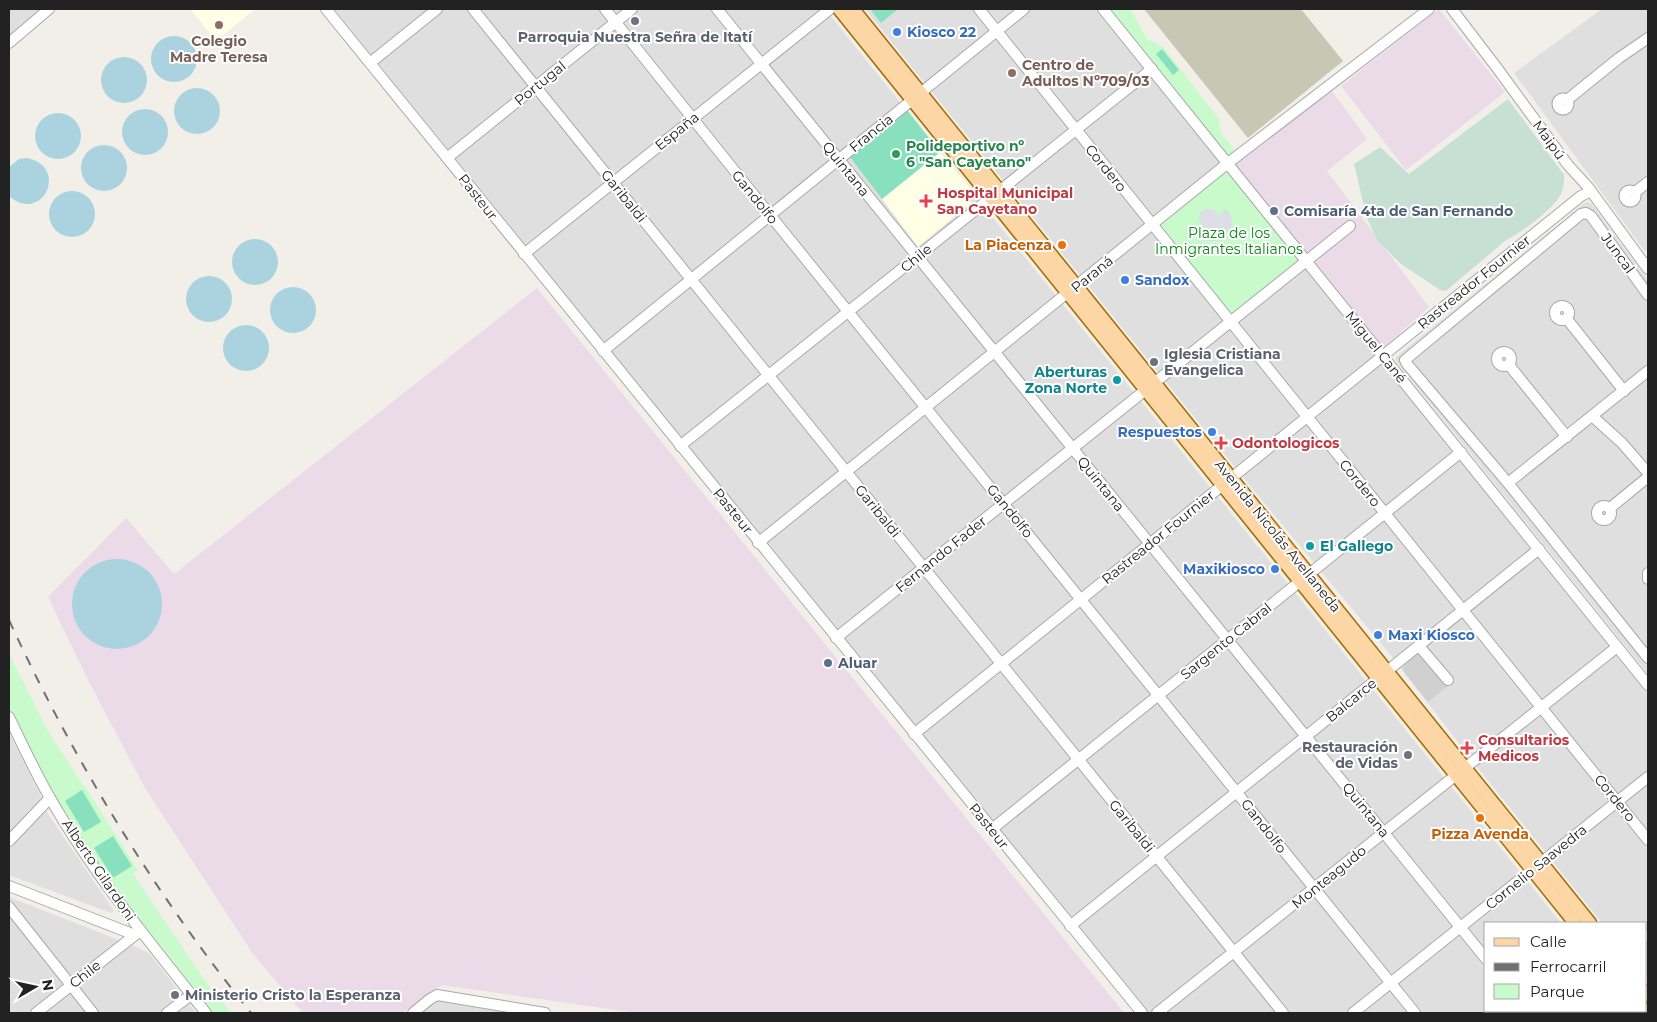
<svg xmlns="http://www.w3.org/2000/svg" width="1657" height="1022" font-family="Montserrat,sans-serif">
<rect width="100%" height="100%" fill="#f2efe9"/>
<g fill="#e0dfdf">
<path d="M9 9H43L9 37Z"/>
<path d="M334 9H825L1561 923H1486V1011H1632L1634 1013H1148Z"/>
<path d="M865 9H1098L1229 168 1648 693V981L1646 978V923H1602L1478 768 1393 658 1246 481Z"/>
<path d="M1602 9H1648V252L1644 250 1514 73Z"/>
<path d="M1586 202 1591 203 1648 281V674L1396 361V357Z"/>
<path d="M9 733 39 792 48 814 114 911 111 913 9 875Z"/>
<path d="M9 897 134 946 149 953 196 1013H9Z"/>
<path d="M437 1001 518 1013H423Z"/>
</g>
<g fill="#ebdbe8">
<path d="M1439 9 1505 92 1406 170 1341 86Z"/>
<path d="M1330 88 1367 139 1327 171 1429 307 1384 348 1234 164Z"/>
<path d="M537 288 1124 1013H637L442 985 402 1013H303L253 954 145 788 90 684 48 597 126 518 174 574Z"/>
</g>
<g fill="#ffffe5">
<path d="M190 9H255L216 41Z"/>
<path d="M940 152 973 192 967 198 971 203 918 247 882 199Z"/>
</g>
<path fill="#d0d0d0" d="M1427 647 1454 681 1428 702 1403 671 1404 666Z"/>
<path fill="#c7c7b4" d="M1144 9H1301L1343 61 1248 138Z"/>
<path fill="#c6e0d4" d="M1508 99 1564 175C1564 180 1564 186 1562 191 1557 208 1520 233 1505 241L1446 291 1440 290 1401 264 1377 240 1367 218 1354 164 1380 147 1409 174Z"/>
<g fill="#c8facc">
<path d="M1103 9H1130L1147 39 1163 47 1219 119 1220 132 1239 155 1228 163Z"/>
<path d="M1228 170 1298 257 1296 263 1233 313 1228 312 1160 225V223Z"/>
<path d="M9 654 48 731 83 785H84L138 870 133 874 206 982 231 1013H209L143 929 96 860 53 793 9 706Z"/>
</g>
<g fill="#88e0be">
<path d="M870 9H898L881 23Z"/>
<path d="M1162 49 1179 70 1173 75 1156 54Z"/>
<path d="M907 110 940 152 882 199 850 157Z"/>
<path d="M82 790 101 822 84 832 65 801Z"/>
<path d="M113 836 132 866 113 878 94 848Z"/>
</g>
<path fill="#dddde8" d="M1206 209 1214 210 1218 216 1226 209 1230 214 1232 221 1231 228 1225 237 1220 241H1206L1200 239 1195 233 1206 228 1201 224 1199 219 1200 213Z"/>
<g fill="#aad3df">
<circle cx="174" cy="59" r="23"/>
<circle cx="124" cy="80" r="23"/>
<circle cx="197" cy="111" r="23"/>
<circle cx="145" cy="132" r="23"/>
<circle cx="58" cy="136" r="23"/>
<circle cx="104" cy="168" r="23"/>
<path d="M27 158C70 167 42 225 9 196V167L19 159Z"/>
<circle cx="72" cy="214" r="23"/>
<circle cx="255" cy="262" r="23"/>
<circle cx="209" cy="299" r="23"/>
<circle cx="293" cy="310" r="23"/>
<circle cx="246" cy="348" r="23"/>
<circle cx="117" cy="604" r="45"/>
</g>
<g fill="none" stroke-linecap="round" stroke-linejoin="round">
<defs>
<g id="minor">
<path d="M326 9 1142 1013"/>
<path d="M473 9 1283 1013"/>
<path d="M605 9 770 215 1415 1013"/>
<path d="M717 9 1486 959"/>
<path d="M979 9 1648 840"/>
<path d="M1103 9 1648 685"/>
<path d="M1452 9 1497 68 1568 165 1588 187 1648 269"/>
<path d="M9 43 49 9"/>
<path d="M370 63 437 9"/>
<circle cx="1563" cy="104" r="5.5"/>
<path d="M1567 100 1619 58 1648 38"/>
<path d="M447 158 632 9"/>
<circle cx="1630" cy="196" r="5.5"/>
<path d="M1634 193 1648 182"/>
<path d="M524 254 830 9"/>
<path d="M1648 295 1591 216 1586 213 1581 214 1405 360 1407 364 1508 483 1648 658"/>
<circle cx="1562" cy="313" r="7"/>
<path d="M1567 319 1624 391"/>
<path d="M603 351 1024 9"/>
<circle cx="1504" cy="359" r="7"/>
<path d="M1509 365 1567 437"/>
<path d="M1592 416 1622 443 1648 473"/>
<path d="M680 446 1152 69"/>
<path d="M1508 483 1648 371"/>
<circle cx="1604" cy="513" r="7"/>
<path d="M1610 508 1648 477"/>
<path d="M758 543 1228 163 1429 9"/>
<path d="M1648 573V579"/>
<path d="M836 638 1350 226"/>
<path d="M1419 646 1448 680"/>
<path d="M9 717C22 744 35 772 50 798 94 875 151 944 206 1013"/>
<path d="M914 734 1581 196 1591 191"/>
<path d="M992 829 1461 452"/>
<path d="M9 841 50 798"/>
<path d="M9 886 135 935 141 931"/>
<path d="M9 907 93 1013"/>
<path d="M1070 926 1539 549"/>
<path d="M1646 937 1648 935"/>
<path d="M1528 1011 1530 1013"/>
<path d="M36 1013 135 935"/>
<path d="M167 1013 191 995"/>
<path d="M413 1013 430 999 437 995 545 1013"/>
<path d="M1157 1013 1617 647"/>
<path d="M1353 1013 1648 777"/>
<path d="M1551 1013 1554 1011"/>
</g>
<g id="major">
<path d="M839 9 1575 923"/>
<path d="M853 9 1590 923"/>
<path d="M1646 992 1648 995"/>
<path d="M1646 1010 1648 1013"/>
</g>
</defs>
<use href="#minor" stroke="#a9a9a9" stroke-width="12"/>
<use href="#major" stroke="#a06b00" stroke-width="15"/>
<use href="#minor" stroke="#fff" stroke-width="10"/>
<use href="#major" stroke="#fcd6a4" stroke-width="12"/>
<path stroke="#707070" stroke-width="2" stroke-dasharray="10 10" stroke-linecap="butt" d="M9 620C73 759 154 893 251 1013"/>
</g>
<g fill="#6b7280" stroke="#fff" stroke-width="2">
<circle cx="635" cy="21" r="5"/>
<circle cx="1154" cy="362" r="5"/>
<circle cx="1408" cy="755" r="5"/>
<circle cx="175" cy="995" r="5"/>
</g>
<g fill="#8d6e63" stroke="#fff" stroke-width="2">
<circle cx="219" cy="25" r="5"/>
<circle cx="1012" cy="73" r="5"/>
</g>
<g fill="#3f7fe0" stroke="#fff" stroke-width="2">
<circle cx="897" cy="32" r="5"/>
<circle cx="1125" cy="280" r="5"/>
<circle cx="1212" cy="432" r="5"/>
<circle cx="1275" cy="569" r="5"/>
<circle cx="1378" cy="635" r="5"/>
</g>
<circle fill="#2e9e5b" stroke="#fff" stroke-width="2" cx="896" cy="154" r="5"/>
<g fill="#e0444e" stroke="#fff" stroke-width="2">
<path d="M923.5 193.5h5v5h5v5h-5v5h-5v-5h-5v-5h5z"/>
<path d="M1218.5 435.5h5v5h5v5h-5v5h-5v-5h-5v-5h5z"/>
<path d="M1464.5 740.5h5v5h5v5h-5v5h-5v-5h-5v-5h5z"/>
</g>
<g fill="#5c6f8a" stroke="#fff" stroke-width="2">
<circle cx="1274" cy="211" r="5"/>
<circle cx="828" cy="663" r="5"/>
</g>
<g fill="#e8710a" stroke="#fff" stroke-width="2">
<circle cx="1062" cy="245" r="5"/>
<circle cx="1480" cy="818" r="5"/>
</g>
<g fill="#0f9aa8" stroke="#fff" stroke-width="2">
<circle cx="1117" cy="380" r="5"/>
<circle cx="1310" cy="546" r="5"/>
</g>
<g text-anchor="middle" dominant-baseline="central" stroke-width="4" stroke-linejoin="round" paint-order="stroke">
<g font-size="14" font-weight="bold" fill="#366cbe" stroke="#fff" text-anchor="start">
<text x="907" y="32">Kiosco 22</text>
<text x="1135" y="280">Sandox</text>
<text x="1202" y="432" text-anchor="end">Respuestos</text>
<text x="1265" y="569" text-anchor="end">Maxikiosco</text>
<text x="1388" y="635">Maxi Kiosco</text>
</g>
<g font-size="14" font-weight="bold" fill="#5b616d" stroke="#fff" text-anchor="start">
<text x="635" y="37" text-anchor="middle">Parroquia Nuestra Señra de Itatí</text>
<text x="1164" y="354">Iglesia Cristiana<tspan x="1164" dy="16">Evangelica</tspan></text>
<text x="1398" y="747" text-anchor="end">Restauración<tspan x="1398" dy="16">de Vidas</tspan></text>
<text x="185" y="995">Ministerio Cristo la Esperanza</text>
</g>
<g font-size="14" font-weight="bold" fill="#785e54" stroke="#fff">
<text x="219" y="41">Colegio<tspan x="219" dy="16">Madre Teresa</tspan></text>
<text x="1022" y="65" text-anchor="start">Centro de<tspan x="1022" dy="16">Adultos Nº709/03</tspan></text>
</g>
<g font-size="14" fill="#222" stroke="#fff">
<text transform="translate(540 83) rotate(-39)">Portugal</text>
<text transform="translate(677 131) rotate(-39)">España</text>
<text transform="translate(871 133) rotate(-39)">Francia</text>
<text transform="translate(1549 140) rotate(54)">Maipú</text>
<text transform="translate(1106 168) rotate(51)">Cordero</text>
<text transform="translate(846 169) rotate(51)">Quintana</text>
<text transform="translate(624 196) rotate(51)">Garibaldi</text>
<text transform="translate(478 197) rotate(52)">Pasteur</text>
<text transform="translate(755 197) rotate(51)">Gandolfo</text>
<text transform="translate(1618 253) rotate(54)">Juncal</text>
<text transform="translate(916 258) rotate(-39)">Chile</text>
<text transform="translate(1092 274) rotate(-39)">Paraná</text>
<text transform="translate(1474 282) rotate(-39)">Rastreador Fournier</text>
<text transform="translate(1376 347) rotate(51)">Miguel Cané</text>
<text transform="translate(1360 483) rotate(51)">Cordero</text>
<text transform="translate(1101 484) rotate(51)">Quintana</text>
<text transform="translate(733 511) rotate(51)">Pasteur</text>
<text transform="translate(878 511) rotate(51)">Garibaldi</text>
<text transform="translate(1010 511) rotate(51)">Gandolfo</text>
<text transform="translate(1278 536) rotate(51)">Avenida Nicolás Avellaneda</text>
<text transform="translate(1158 537) rotate(-39)">Rastreador Fournier</text>
<text transform="translate(941 554) rotate(-39)">Fernando Fader</text>
<text transform="translate(1226 641) rotate(-39)">Sargento Cabral</text>
<text transform="translate(1351 700) rotate(-39)">Balcarce</text>
<text transform="translate(1615 798) rotate(51)">Cordero</text>
<text transform="translate(1366 810) rotate(51)">Quintana</text>
<text transform="translate(989 826) rotate(51)">Pasteur</text>
<text transform="translate(1132 826) rotate(51)">Garibaldi</text>
<text transform="translate(1264 826) rotate(52)">Gandolfo</text>
<text transform="translate(1536 867) rotate(-39)">Cornelio Saavedra</text>
<text transform="translate(99 870) rotate(56)">Alberto Gilardoni</text>
<text transform="translate(1329 877) rotate(-39)">Monteagudo</text>
<text transform="translate(85 974) rotate(-38)">Chile</text>
</g>
<g font-size="14" font-weight="bold" fill="#27864d" stroke="#fff" text-anchor="start">
<text x="906" y="146">Polideportivo nº<tspan x="906" dy="16">6 "San Cayetano"</tspan></text>
</g>
<g font-size="14" font-weight="bold" fill="#be3a42" stroke="#fff" text-anchor="start">
<text x="937" y="193">Hospital Municipal<tspan x="937" dy="16">San Cayetano</tspan></text>
<text x="1232" y="443">Odontologicos</text>
<text x="1478" y="740">Consultarios<tspan x="1478" dy="16">Medicos</tspan></text>
</g>
<g font-size="14" font-weight="bold" fill="#4e5e75" stroke="#fff" text-anchor="start">
<text x="1284" y="211">Comisaría 4ta de San Fernando</text>
<text x="838" y="663">Aluar</text>
</g>
<g font-size="14" fill="#0c8416" stroke="#fff">
<text x="1229" y="233">Plaza de los<tspan x="1229" dy="16">Inmigrantes Italianos</tspan></text>
</g>
<g font-size="14" font-weight="bold" fill="#c56008" stroke="#fff" text-anchor="end">
<text x="1052" y="245">La Piacenza</text>
<text x="1480" y="834" text-anchor="middle">Pizza Avenda</text>
</g>
<g font-size="14" font-weight="bold" fill="#0d838f" stroke="#fff" text-anchor="end">
<text x="1107" y="372">Aberturas<tspan x="1107" dy="16">Zona Norte</tspan></text>
<text x="1320" y="546" text-anchor="start">El Gallego</text>
</g>
</g>
<rect width="1657" height="1022" fill="none" stroke="#222222" stroke-width="20"/>
<rect x="1484" y="922" width="162" height="90" fill="#ffffff" stroke="#a7a7a7"/>
<rect x="1494" y="938" width="25" height="8" fill="#fcd6a4" stroke="#a7a7a7"/>
<text x="1530" y="947" font-size="15" fill="#222222">Calle</text>
<rect x="1494" y="963" width="25" height="8" fill="#707070" stroke="#a7a7a7"/>
<text x="1530" y="972" font-size="15" fill="#222222">Ferrocarril</text>
<rect x="1494" y="984" width="25" height="15" fill="#c8facc" stroke="#a7a7a7"/>
<text x="1530" y="997" font-size="15" fill="#222222">Parque</text>
<g transform="translate(35 987) rotate(81)" stroke="#ffffff" stroke-width="4" paint-order="stroke">
<path d="M0-4L9 19L0 12L-9 19Z" fill="#222222"/>
<text y="-8" font-size="14" font-weight="bold" text-anchor="middle" fill="#222222">N</text>
</g>
</svg>
